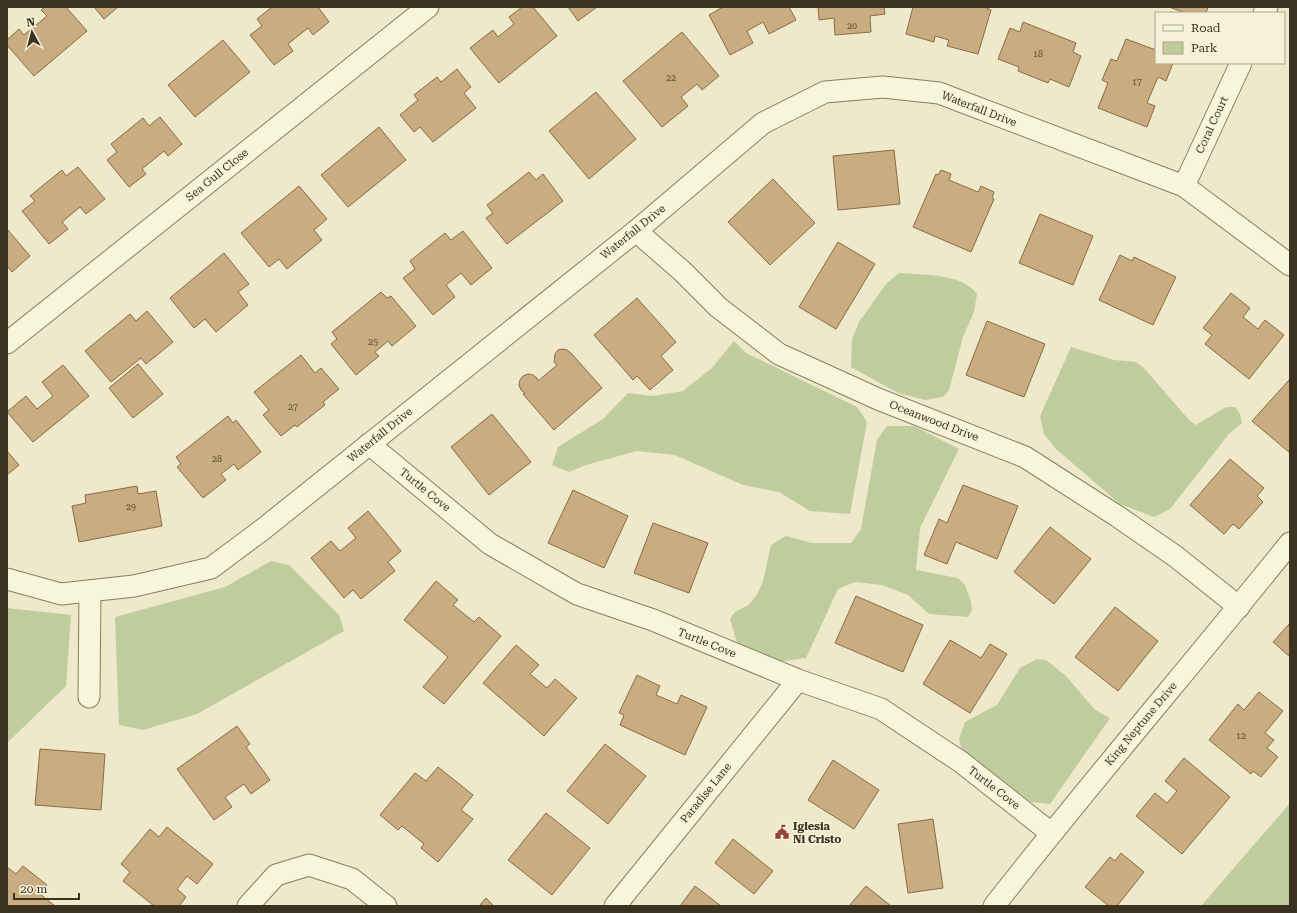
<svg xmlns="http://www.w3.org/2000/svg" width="1297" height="913" font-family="'Roboto Serif',serif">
<rect width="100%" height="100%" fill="#eee9ca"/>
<g fill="#bfcc9e">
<path d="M899 273C923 275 962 273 977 294L974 312 963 337 949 390 943 397 925 400 898 393 851 367 852 339 859 322 886 284Z"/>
<path d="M734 341 746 353 857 407 867 422 850 514 810 511 779 492 743 485 675 455 637 451 586 465 569 472 552 465 558 447 603 419 628 393 653 396 683 391 712 368Z"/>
<path d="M1071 347 1114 360 1136 362 1143 367 1189 420 1196 425 1226 407H1235L1240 414 1242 423 1228 435 1170 509 1154 517 1120 504 1055 448 1044 434 1040 416Z"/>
<path d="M887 426H914L959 449 920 528 916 570 958 578 965 585 971 601 972 610 968 617 929 614 908 595 882 585 855 582 838 589 806 658 765 664 739 648 730 620C735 608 740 611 749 604 765 590 766 564 771 545L786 536 812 543H851L861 529 877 440Z"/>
<path d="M271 561 289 565 339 615 344 631 197 714 143 730 119 725 115 617 225 587Z"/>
<path d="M7 608 71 615 66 686 7 743Z"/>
<path d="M1037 659 1046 660 1066 676 1095 710 1110 718 1050 804 1031 802 961 748 959 739 965 722 997 705 1020 668Z"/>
<path d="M1290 803V906H1201Z"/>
</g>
<g fill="#caac81" stroke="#896b45">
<path d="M45 7H66L87 31 34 76 7 45V40L19 29 24 35 47 16 41 10Z"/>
<path d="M94 7H118L104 19Z"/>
<path d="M272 7H318L329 22 313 35 308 28 288 44 293 51 274 65 250 35 262 26 257 19Z"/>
<path d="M522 7H533L557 36 499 83 470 48 493 30 498 37 514 24 509 17Z"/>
<path d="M568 7H597L578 21Z"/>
<path d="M723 7H789L796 20 769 34 763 22 747 31 753 43 730 55 709 15Z"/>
<path d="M818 7H884L885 14 870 16 871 32 835 35 834 18 819 20Z"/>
<path d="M913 7H984L991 10 978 54 947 46 949 40 935 36 934 42 906 34Z"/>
<path d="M1169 7H1208L1206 13H1186Z"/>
<path d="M1023 22 1076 43 1073 52 1081 56 1069 87 1050 79 1048 83 1018 71 1019 67 998 59 1010 28 1020 32Z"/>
<path d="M682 32 719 76 702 90 697 84 681 97 688 106 662 127 623 81Z"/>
<path d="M1126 39 1156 50V63H1173L1166 81 1158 77 1147 103 1155 106 1147 127 1098 108 1108 83 1102 80 1111 59 1117 61Z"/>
<path d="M223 40 250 72 195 117 168 85Z"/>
<path d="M457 69 471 87 464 93 476 108 433 142 420 127 414 132 400 115 418 100 414 95 437 77 441 82Z"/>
<path d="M596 92 636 139 589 179 549 131Z"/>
<path d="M160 117 182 144 168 156 164 151 142 169 146 174 129 187 107 160 117 152 111 144 143 118 149 126Z"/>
<path d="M379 127 406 160 348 207 321 175Z"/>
<path d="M894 150 900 204 838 210 833 156Z"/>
<path d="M78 167 105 199 86 214 80 207 62 222 68 229 49 244 22 211 35 201 30 196 62 170 66 176Z"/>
<path d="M941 170 951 174 949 180 978 192 981 186 994 192 992 198 994 199 971 252 913 227 936 174 938 175Z"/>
<path d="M529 172 536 180 543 174 563 201 507 244 486 218 493 213 487 205Z"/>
<path d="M773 179 815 223 770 265 728 222Z"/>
<path d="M299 186 327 219 314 230 322 240 287 269 279 259 269 267 241 233Z"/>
<path d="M1040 214 1093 236 1073 285 1019 263Z"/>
<path d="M7 229 30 256 12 272 7 266Z"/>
<path d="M463 231 492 268 471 285 461 273 446 285 455 297 433 315 403 278 415 269 410 261 445 233 451 240Z"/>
<path d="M838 242 875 264 836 329 799 307Z"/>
<path d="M224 253 249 284 238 292 248 305 216 332 205 319 194 328 170 298Z"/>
<path d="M1120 255 1132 261 1134 257 1176 277 1153 325 1099 300Z"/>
<path d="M381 292 387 298 391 296 416 326 392 346 388 341 375 352 379 356 356 375 331 344 337 339 332 332Z"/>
<path d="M1231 293 1250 308 1243 317 1258 329 1265 320 1284 335 1249 379 1205 344 1212 335 1203 328Z"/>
<path d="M637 298 676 342 661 356 673 370 650 390 637 376 633 380 594 335Z"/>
<path d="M147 311 173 342 146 364 141 358 111 382 85 351 130 314 136 321Z"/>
<path d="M987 321 1045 344 1024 397 966 375Z"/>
<path d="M562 349 567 350 571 353 602 388 554 430 523 394 525 393 521 390 519 385 520 380 523 376 528 374 533 375 537 378 538 381 557 365 554 362 555 354 558 350Z"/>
<path d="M301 355 315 373 321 368 339 389 323 402 325 405 297 427 295 425 281 436 263 415 269 410 254 392Z"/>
<path d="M138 364 163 394 133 418 109 388Z"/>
<path d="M63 365 89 396 33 442 7 412 26 396 37 409 53 396 42 382Z"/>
<path d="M1290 379V453L1252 421Z"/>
<path d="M492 414 531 462 489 495 451 447Z"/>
<path d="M228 416 233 423 236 420 261 452 238 470 234 464 221 474 226 480 203 498 177 467 181 464 176 457Z"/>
<path d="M7 451 19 465 7 475Z"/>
<path d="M1230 459 1264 488 1257 496 1263 502 1239 529 1233 524 1224 534 1190 505Z"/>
<path d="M963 485 1018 506 997 559 956 542 947 564 924 555 939 519 947 523Z"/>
<path d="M137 486 138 494 156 491 162 526 79 542 72 506 86 503 85 495Z"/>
<path d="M573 490 628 516 604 568 548 543Z"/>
<path d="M368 511 401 551 388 562 395 571 361 599 353 590 344 598 311 558 331 541 340 551 356 538 348 528Z"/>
<path d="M653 523 708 543 689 593 634 573Z"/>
<path d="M1050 527 1091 559 1054 604 1014 572Z"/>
<path d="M436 581 458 600 453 605 474 622 479 617 501 636 444 704 423 687 448 657 404 620Z"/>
<path d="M856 596 923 625 903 672 835 643Z"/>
<path d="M1115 607 1158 641 1118 691 1075 657Z"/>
<path d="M1290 623V657L1273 642Z"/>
<path d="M950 640 981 658 990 644 1007 654 970 713 923 684Z"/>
<path d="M516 645 539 665 530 674 547 688 555 679 577 698 544 736 483 683Z"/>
<path d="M637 675 660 686 656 695 677 704 681 695 707 707 685 755 620 725 624 715 619 713Z"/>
<path d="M1259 692 1283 711 1265 733 1274 740 1267 748 1278 757 1261 777 1253 771 1251 774 1209 740 1238 704 1244 710Z"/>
<path d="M237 726 250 744 246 747 270 780 251 794 244 784 225 797 232 807 214 820 177 769Z"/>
<path d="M605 744 646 776 608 824 567 791Z"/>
<path d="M40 749 105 754 101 810 35 805Z"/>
<path d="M1184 758 1230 797 1182 854 1136 816 1155 793 1167 803 1177 791 1165 781Z"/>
<path d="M833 760 879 790 854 829 808 800Z"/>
<path d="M438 767 473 795 461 810 473 819 438 862 421 848 424 844 402 826 398 830 380 815 415 773 426 781Z"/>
<path d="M546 813 590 848 552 895 508 860Z"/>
<path d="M933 819 943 888 908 893 898 824Z"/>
<path d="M167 827 213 864 197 884 187 876 177 889 186 897 179 906H154L123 881 130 872 121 864 150 829 159 837Z"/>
<path d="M733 839 773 871 754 894 715 863Z"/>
<path d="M1121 853 1144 872 1117 906H1109L1085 887 1110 857 1115 861Z"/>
<path d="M23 866 47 885 40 894 55 906H7V867L16 874Z"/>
<path d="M695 886 721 906H680Z"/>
<path d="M866 886 891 906H849Z"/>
<path d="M486 898 494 906H479Z"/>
</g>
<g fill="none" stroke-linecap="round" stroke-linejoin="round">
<defs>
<g id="minor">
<path d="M1264 13 1267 7"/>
<path d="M1184 186 1241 63"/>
<path d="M636 231 682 271 718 307 779 354 878 399 1025 457 1117 516 1175 556 1239 607"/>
<path d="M7 343 428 7"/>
<path d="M369 444 490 544 577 594 653 620 798 680 881 709 961 762 1051 833"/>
<path d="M7 579 61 594 134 586 211 568 262 530 636 231 763 123 825 92 883 87 939 93 1184 186 1290 265"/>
<path d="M89 697 90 591"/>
<path d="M248 906 276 875 309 865 352 879 386 906"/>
<path d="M615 906 798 680"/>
<path d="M994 906C1090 783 1192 665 1290 543"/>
</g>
</defs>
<use href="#minor" stroke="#8a7d5f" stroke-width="23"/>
<use href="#minor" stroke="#f8f5dd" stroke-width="21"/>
</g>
<defs>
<symbol id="civic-bare" viewBox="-9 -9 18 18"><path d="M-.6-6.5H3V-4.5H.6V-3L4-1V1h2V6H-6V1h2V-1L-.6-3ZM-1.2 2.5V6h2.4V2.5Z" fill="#974130" stroke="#f5f2d9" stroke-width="2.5" paint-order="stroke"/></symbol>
</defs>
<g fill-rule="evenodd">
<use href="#civic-bare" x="772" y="822" width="20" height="20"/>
</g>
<g text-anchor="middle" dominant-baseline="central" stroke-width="3.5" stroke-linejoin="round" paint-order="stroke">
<g font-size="9" fill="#5f5039">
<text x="852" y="26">20</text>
<text x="1038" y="54">18</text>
<text x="671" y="78">22</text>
<text x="1137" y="82">17</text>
<text x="373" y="342">25</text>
<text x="293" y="407">27</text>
<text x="217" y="459">28</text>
<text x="131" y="507">29</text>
<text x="1241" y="736">12</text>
</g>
<g font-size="11" fill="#3b3221" stroke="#f5f2d9">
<text transform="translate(979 109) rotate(21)">Waterfall Drive</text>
<text transform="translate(1212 125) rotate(-65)">Coral Court</text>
<text transform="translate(217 175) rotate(-39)">Sea Gull Close</text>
<text transform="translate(633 232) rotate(-39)">Waterfall Drive</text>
<text transform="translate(934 421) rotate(21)">Oceanwood Drive</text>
<text transform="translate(380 435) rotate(-39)">Waterfall Drive</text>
<text transform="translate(425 490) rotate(39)">Turtle Cove</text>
<text transform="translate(707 643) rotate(22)">Turtle Cove</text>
<text transform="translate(1141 724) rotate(-50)">King Neptune Drive</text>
<text transform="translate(994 788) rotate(38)">Turtle Cove</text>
<text transform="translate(706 793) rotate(-51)">Paradise Lane</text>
</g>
<g font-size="11" font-weight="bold" fill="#3b3221" stroke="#f5f2d9" text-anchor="start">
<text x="793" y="826">Iglesia<tspan x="793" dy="13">Ni Cristo</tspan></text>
</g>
</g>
<rect width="1297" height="913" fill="none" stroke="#3b3221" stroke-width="16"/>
<rect x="1155" y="12" width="130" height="52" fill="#f5f2d9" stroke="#aba58f"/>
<rect x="1163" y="25" width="20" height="6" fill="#f8f5dd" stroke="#aba58f"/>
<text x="1191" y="32" font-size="12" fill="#3b3221">Road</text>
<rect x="1163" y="42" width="20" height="12" fill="#bfcc9e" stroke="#aba58f"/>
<text x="1191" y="52" font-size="12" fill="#3b3221">Park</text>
<g transform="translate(32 32) rotate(353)" stroke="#f5f2d9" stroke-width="3" paint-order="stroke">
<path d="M0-3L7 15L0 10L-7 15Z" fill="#3b3221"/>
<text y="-6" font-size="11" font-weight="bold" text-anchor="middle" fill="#3b3221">N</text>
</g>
<path d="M14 893v6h65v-6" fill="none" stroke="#3b3221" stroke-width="2"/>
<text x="20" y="893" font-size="12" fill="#3b3221" stroke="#f5f2d9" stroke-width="3" paint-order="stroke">20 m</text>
</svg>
